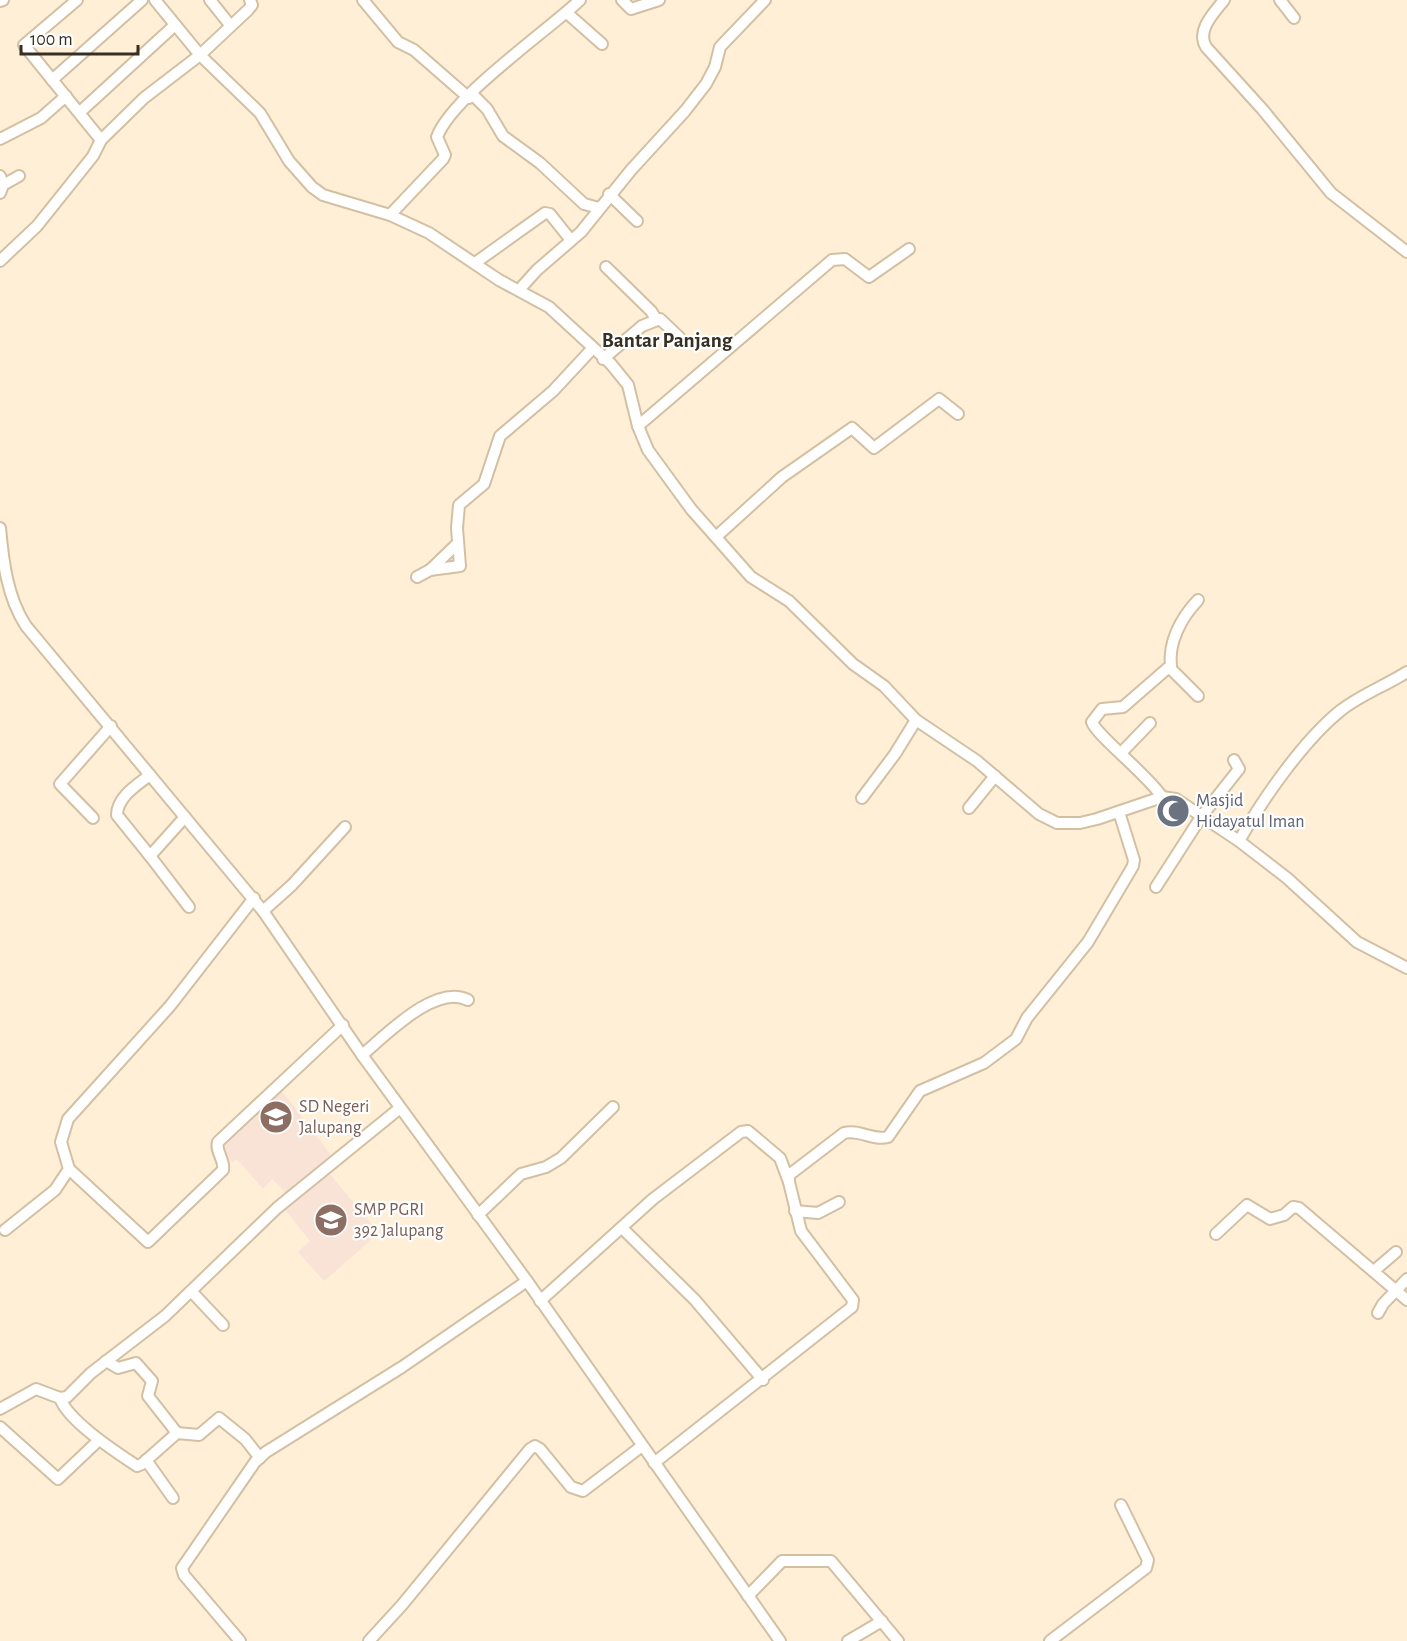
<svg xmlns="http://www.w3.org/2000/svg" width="1407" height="1641" font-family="'Alegreya Sans',sans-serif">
<rect width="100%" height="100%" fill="#ffefd7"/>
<g fill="#f9e2d6">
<path d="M279 1087 331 1155 286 1193 272 1179 263 1189 237 1159 232 1162 219 1148Z"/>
<path d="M328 1172 379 1233 324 1281 298 1252 310 1241 283 1207Z"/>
</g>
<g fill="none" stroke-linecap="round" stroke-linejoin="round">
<defs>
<g id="minor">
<path d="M77 0 24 45 101 140"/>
<path d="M155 0 200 55 260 113 289 161 312 187 323 195 390 215 429 233 499 280 549 307 611 364 628 385 638 426 648 450 691 509 751 577 789 601 853 664 884 686 916 720 977 761 1039 814 1057 823H1080L1097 819 1162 797 1176 799 1239 841 1287 878 1357 942 1407 968"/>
<path d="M210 0 230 25"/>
<path d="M363 0 398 42 414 50 469 98"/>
<path d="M622 0 631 9 659 0"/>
<path d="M1224 0C1214 13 1196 30 1206 47L1263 110 1331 193 1407 252"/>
<path d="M1280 0 1294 18"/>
<path d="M0 1 3 0"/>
<path d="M567 13 602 44"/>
<path d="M52 80 142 0"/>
<path d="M472 94 487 109 503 136 540 163 584 204 599 208"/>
<path d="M80 112 175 25"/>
<path d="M0 139 41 118 66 96"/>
<path d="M0 176 3 185 0 193"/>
<path d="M3 185 19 176"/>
<path d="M609 194 637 221"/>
<path d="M390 215 443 159 445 155 437 137C452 97 546 32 580 0"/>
<path d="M0 261 37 226 93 156 101 140 144 98 200 55 248 10 252 5 250 0"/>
<path d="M475 263 545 213 550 214 570 239"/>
<path d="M606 267 651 311 656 319"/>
<path d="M519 290 537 270 581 232 631 170 685 111 706 84 715 67 720 47 765 0"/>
<path d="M603 359 642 326 660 319 679 337"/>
<path d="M638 426 832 260 845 259 869 277 909 249"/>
<path d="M0 528C3 561 7 597 26 626L263 911 362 1055 527 1281 780 1641"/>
<path d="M717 536 782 477 852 428 874 448 939 399 958 414"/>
<path d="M430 570 458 543"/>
<path d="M417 577 430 570 460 566 457 528 459 505 484 484 500 436 553 391 592 349"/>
<path d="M1171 667C1168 642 1181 618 1198 600"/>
<path d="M1122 752 1150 723"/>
<path d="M150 775C137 785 117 797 117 815L150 856 185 817"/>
<path d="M1162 797C1149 776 1096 735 1092 722L1102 709 1123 707 1169 667 1198 696"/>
<path d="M862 798 895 754 916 720"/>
<path d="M969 808 995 776"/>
<path d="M93 818 60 784 111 726"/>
<path d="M1239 841C1262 800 1303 741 1340 711 1360 695 1385 686 1407 672"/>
<path d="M150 856 189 907"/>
<path d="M1156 887 1201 817 1239 769 1234 760"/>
<path d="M263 911 292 885 345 827"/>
<path d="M362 1055C386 1035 436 983 468 1000"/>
<path d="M69 1169 148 1242 223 1170C225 1159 215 1152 218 1142L343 1025"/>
<path d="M795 1211 818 1213 839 1202"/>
<path d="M478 1215 521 1174 546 1167 561 1158 613 1107"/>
<path d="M623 1229 695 1300 763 1380"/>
<path d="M5 1230 55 1190 69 1169 61 1142 68 1119 170 1006 254 898"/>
<path d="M1216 1234 1247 1205 1270 1219 1284 1215 1293 1207 1299 1208 1407 1300"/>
<path d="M1375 1270 1396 1252"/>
<path d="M191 1291 223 1325"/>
<path d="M540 1301 653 1199 741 1132 748 1131 780 1158 789 1182"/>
<path d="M1378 1313 1383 1304 1407 1279"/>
<path d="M106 1361 118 1368 136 1363 152 1381 148 1396 177 1433"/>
<path d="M60 1398C68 1421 116 1452 137 1466L142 1464 177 1433 199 1435 219 1418 245 1439 260 1458"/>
<path d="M0 1409 36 1389 60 1398 67 1397 91 1373 165 1316 277 1208 400 1108"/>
<path d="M0 1427 58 1479 99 1440"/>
<path d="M146 1460 173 1498"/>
<path d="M654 1463 852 1307 853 1300 801 1231 789 1182V1175L844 1133C859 1129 873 1141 888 1137L920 1091 984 1063 1016 1039 1027 1018 1088 942 1133 866 1134 860 1119 812"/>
<path d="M748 1596 782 1561H831L898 1641"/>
<path d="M240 1641 184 1575 182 1568 255 1462 266 1452 402 1367 527 1281"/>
<path d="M369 1641 402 1605 530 1449 535 1446 540 1449 571 1487 583 1491 642 1446"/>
<path d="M848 1641 882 1621"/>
<path d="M1050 1641 1146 1568 1148 1560 1121 1505"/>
</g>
</defs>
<use href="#minor" stroke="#d3c0a3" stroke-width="14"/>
<use href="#minor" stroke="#fff" stroke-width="10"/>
</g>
<defs>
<symbol id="mosque-disc" viewBox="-11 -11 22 22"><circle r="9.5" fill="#6b7280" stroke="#fefefe"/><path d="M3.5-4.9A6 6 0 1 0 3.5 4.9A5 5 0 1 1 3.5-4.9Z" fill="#fff"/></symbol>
<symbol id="school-disc" viewBox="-11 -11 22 22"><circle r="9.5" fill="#8d6e63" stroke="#fefefe"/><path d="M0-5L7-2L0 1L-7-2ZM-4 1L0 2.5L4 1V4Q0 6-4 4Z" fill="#fff"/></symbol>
</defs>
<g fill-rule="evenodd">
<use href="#mosque-disc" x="1154" y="792" width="38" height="38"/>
<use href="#school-disc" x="257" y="1098" width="38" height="38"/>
<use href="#school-disc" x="312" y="1201" width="38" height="38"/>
</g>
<g text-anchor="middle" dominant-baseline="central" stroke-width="4.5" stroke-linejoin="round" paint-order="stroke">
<g font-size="18" fill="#5b616d" stroke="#fefefe" text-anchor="start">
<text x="1196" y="801">Masjid<tspan x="1196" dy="21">Hidayatul Iman</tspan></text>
</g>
<g font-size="18" fill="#785e54" stroke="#fefefe" text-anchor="start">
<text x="299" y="1107">SD Negeri<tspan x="299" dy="21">Jalupang</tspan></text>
<text x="354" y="1210">SMP PGRI<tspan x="354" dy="21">392 Jalupang</tspan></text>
</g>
<g font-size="21" font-weight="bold" fill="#362f23" stroke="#fefefe">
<text x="667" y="340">Bantar Panjang</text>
</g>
</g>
<path d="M21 45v9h117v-9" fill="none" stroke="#362f23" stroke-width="3"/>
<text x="30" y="45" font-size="18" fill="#362f23" stroke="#fefefe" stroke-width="4.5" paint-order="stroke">100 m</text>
</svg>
